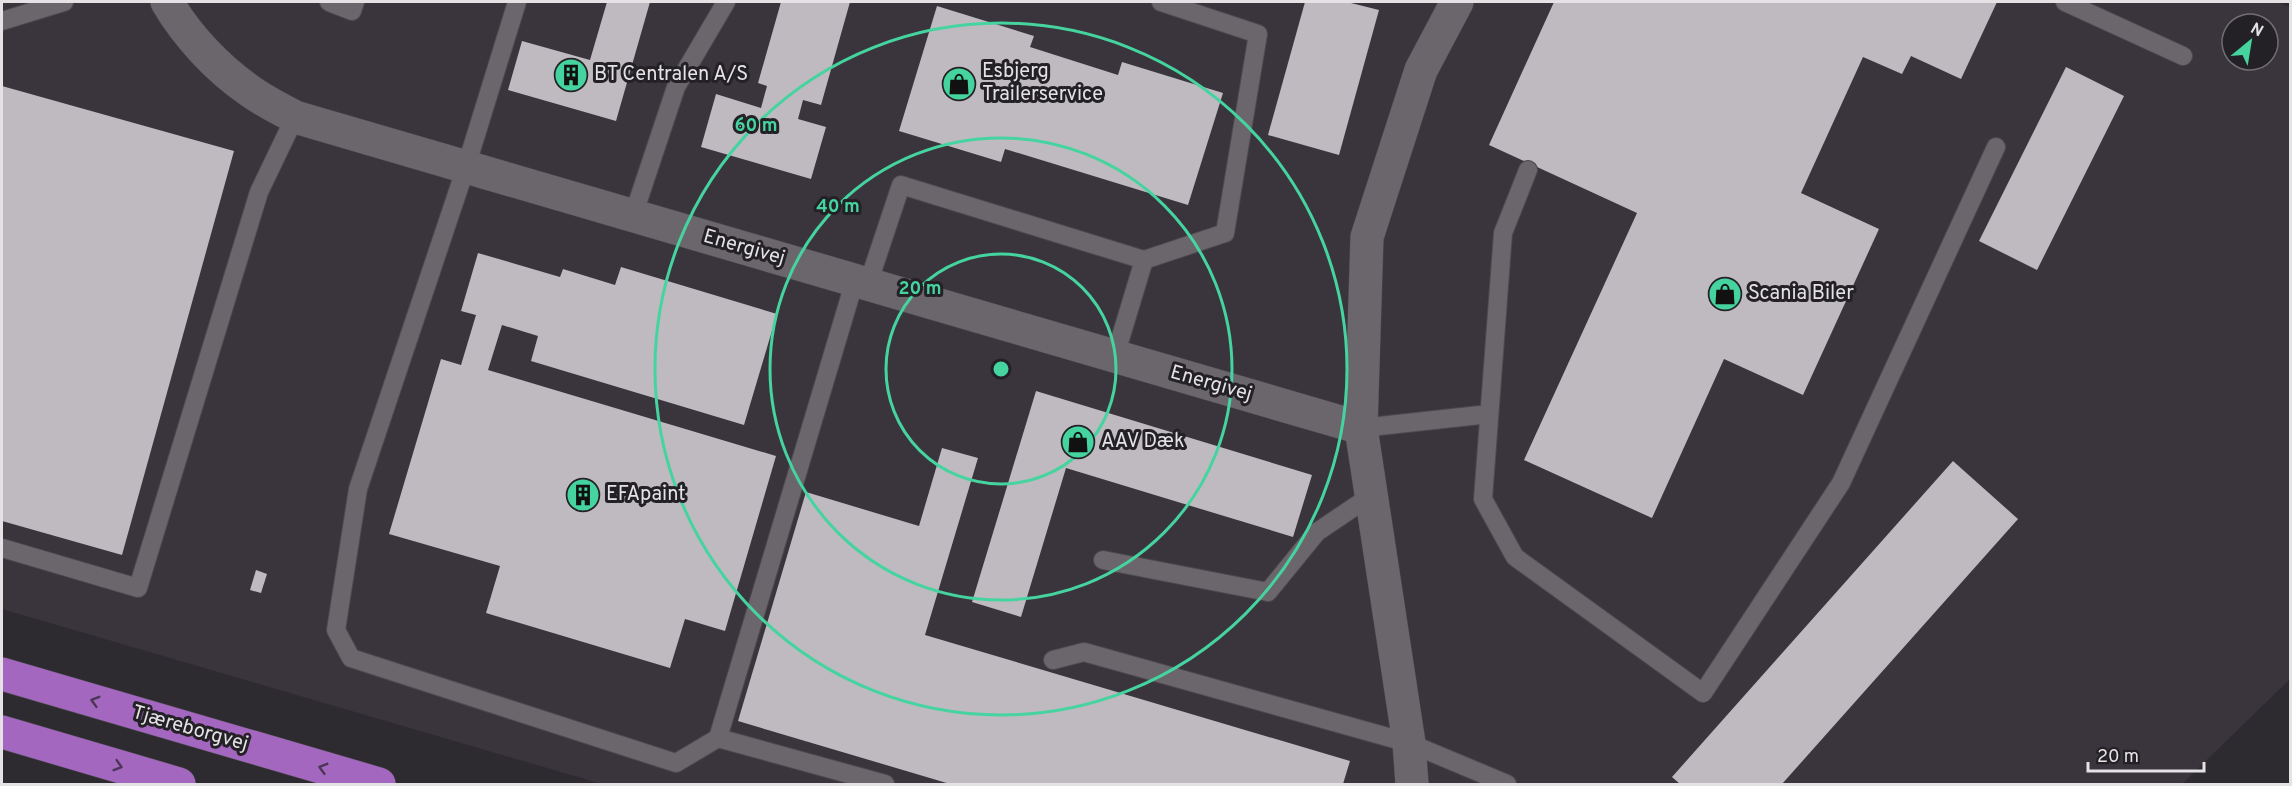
<svg xmlns="http://www.w3.org/2000/svg" width="2292" height="786" font-family="Overpass,sans-serif">
<rect width="100%" height="100%" fill="#2e2b30"/>
<path fill="#3a343d" fill-rule="evenodd" d="M2 2H2277L2290 7V679L2182 784H602L2 609ZM2232 24H2268V60H2232Z"/>
<g fill="#bebac0">
<path d="M607 2H650L616 121 508 90 522 41 590 60Z"/>
<path d="M781 2H850L821 105 803 100 798 119 826 127 811 179 701 147 716 94 761 108 767 86 758 83Z"/>
<path d="M1305 2H1347L1379 10 1339 155 1268 135Z"/>
<path d="M1554 2H1997L1961 79 1911 56 1902 74 1863 57 1801 193 1879 229 1803 395 1724 359 1652 518 1524 460 1637 213 1489 145Z"/>
<path d="M937 6 1034 36 1030 47 1118 75 1122 62 1223 93 1188 205 1005 149 1001 162 899 131Z"/>
<path d="M2066 67 2124 96 2037 270 1979 241Z"/>
<path d="M2 86 234 151 122 555 2 521Z"/>
<path d="M478 253 560 277 563 269 615 285 621 267 777 314 744 425 531 361 538 336 502 325 488 370 776 456 725 631 685 619 670 668 486 613 500 566 389 534 441 359 461 365 476 315 461 311Z"/>
<path d="M1036 391 1312 475 1293 537 1066 468 1021 617 972 602Z"/>
<path d="M942 448 978 458 925 635 1350 761 1343 784H950L738 721 806 492 919 526Z"/>
<path d="M1953 461 2018 519 1782 784H1680L1672 777Z"/>
<path d="M256 570 267 574 261 593 250 590Z"/>
</g>
<g fill="none" stroke-linecap="round" stroke-linejoin="round">
<defs>
<g id="lane">
<path d="M329 2 352 11 355 2"/>
<path d="M517 2 466 167 358 489 336 630 351 658 676 763 718 738 885 784"/>
<path d="M2065 2 2183 56"/>
<path d="M2 21 64 2"/>
<path d="M1528 170 1503 233 1483 499 1515 557 1703 693 1841 483 1996 147"/>
<path d="M633 216 676 87 726 2"/>
<path d="M1144 260 1225 233 1258 34 1161 2"/>
<path d="M868 284 901 185 1144 260 1115 356"/>
<path d="M1361 428 1489 414"/>
<path d="M2 548 138 588 259 192 295 117"/>
<path d="M1103 560 1268 592 1317 532 1372 495"/>
<path d="M1053 660 1084 652 1409 743 1507 784"/>
<path d="M718 738 855 280"/>
</g>
<g id="street">
<path d="M167 2C187 36 217 68 250 91 264 101 280 109 295 117L1361 428"/>
<path d="M1412 784 1409 743 1361 428 1367 237 1421 70 1457 2"/>
</g>
<g id="highway">
<path d="M2 674 379 784"/>
<path d="M2 732 179 784"/>
</g>
</defs>
<use href="#lane" stroke="#4c4a4e" stroke-width="20"/>
<use href="#street" stroke="#4c4a4e" stroke-width="34"/>
<use href="#highway" stroke="#4c4a4e" stroke-width="34"/>
<use href="#lane" stroke="#6a666c" stroke-width="18"/>
<use href="#street" stroke="#6a666c" stroke-width="33"/>
<use href="#highway" stroke="#a467c0" stroke-width="33"/>
</g>
<defs><path id="oneway-chevron" d="M-2-3.5L2.5 0L-2 3.5" fill="none" stroke-width="1.6" stroke-linecap="round" stroke-linejoin="round" transform="scale(1.5)"/></defs>
<g stroke="#4a3654">
<use href="#oneway-chevron" transform="translate(95 701) rotate(-164)"/>
<use href="#oneway-chevron" transform="translate(118 766) rotate(17)"/>
<use href="#oneway-chevron" transform="translate(323 768) rotate(-164)"/>
</g>
<g fill="none" stroke="#45d49f" stroke-width="3">
<circle cx="1001" cy="369" r="115"/>
<circle cx="1001" cy="369" r="231"/>
<circle cx="1001" cy="369" r="346"/>
</g>
<defs>
<symbol id="building-disc" viewBox="-11 -11 22 22"><circle r="9.5" fill="#45d49f" stroke="#242126"/><path d="M-4-6H4V6H1V3H-1V6H-4ZM-2.5-4.3h1.7v1.8h-1.7ZM.8-4.3h1.7v1.8H.8ZM-2.5-1h1.7V.8h-1.7ZM.8-1h1.7V.8H.8Z" fill="#111"/></symbol>
<symbol id="shop-disc" viewBox="-11 -11 22 22"><circle r="9.5" fill="#45d49f" stroke="#242126"/><path d="M-5-2.5h2.3a2.7 3.5 0 0 1 5.4 0H5L5.5 6h-11ZM-1.5-2.5h3a1.5 2.3 0 0 0-3 0Z" fill="#111"/></symbol>
</defs>
<g fill-rule="evenodd">
<use href="#building-disc" x="552" y="56" width="38" height="38"/>
<use href="#shop-disc" x="940" y="65" width="38" height="38"/>
<use href="#shop-disc" x="1706" y="275" width="38" height="38"/>
<use href="#shop-disc" x="1059" y="423" width="38" height="38"/>
<use href="#building-disc" x="564" y="476" width="38" height="38"/>
</g>
<g text-anchor="middle" dominant-baseline="central" stroke-width="6" stroke-linejoin="round" paint-order="stroke">
<g font-size="20" fill="#e5e2e6" stroke="#242126" text-anchor="start">
<text x="982" y="72">Esbjerg<tspan x="982" dy="23">Trailerservice</tspan></text>
<text x="594" y="75">BT Centralen A/S</text>
<text x="1748" y="294">Scania Biler</text>
<text x="1101" y="442">AAV Dæk</text>
<text x="606" y="495">EFApaint</text>
</g>
<g font-size="20" fill="#e5e2e6" stroke="#242126">
<text transform="translate(744 248) rotate(16)">Energivej</text>
<text transform="translate(1211 384) rotate(16)">Energivej</text>
<text transform="translate(190 729) rotate(16)">Tjæreborgvej</text>
</g>
</g>
<circle cx="1001" cy="369" r="9" fill="#45d49f" stroke="#242126" stroke-width="3"/>
<g font-size="18" text-anchor="middle" font-weight="bold" fill="#45d49f" stroke="#242126" stroke-width="6" stroke-linejoin="round" paint-order="stroke">
<text x="756" y="131">60 m</text>
<text x="838" y="212">40 m</text>
<text x="920" y="294">20 m</text>
</g>
<rect width="2292" height="786" fill="none" stroke="#e5e2e6" stroke-width="6"/>
<g transform="translate(2250 42) rotate(30)"><circle r="28" fill="#242126" stroke="#716e73" stroke-width="1.5"/>
<path d="M0-4.5L10 22L0 15L-10 22Z" fill="#45d49f"/>
<text y="-9" font-size="16" font-weight="bold" text-anchor="middle" fill="#e5e2e6">N</text>
</g>
<path d="M2088 762v9h116v-9" fill="none" stroke="#e5e2e6" stroke-width="3"/>
<text x="2097" y="762" font-size="18" fill="#e5e2e6" stroke="#242126" stroke-width="4.5" paint-order="stroke">20 m</text>
</svg>
